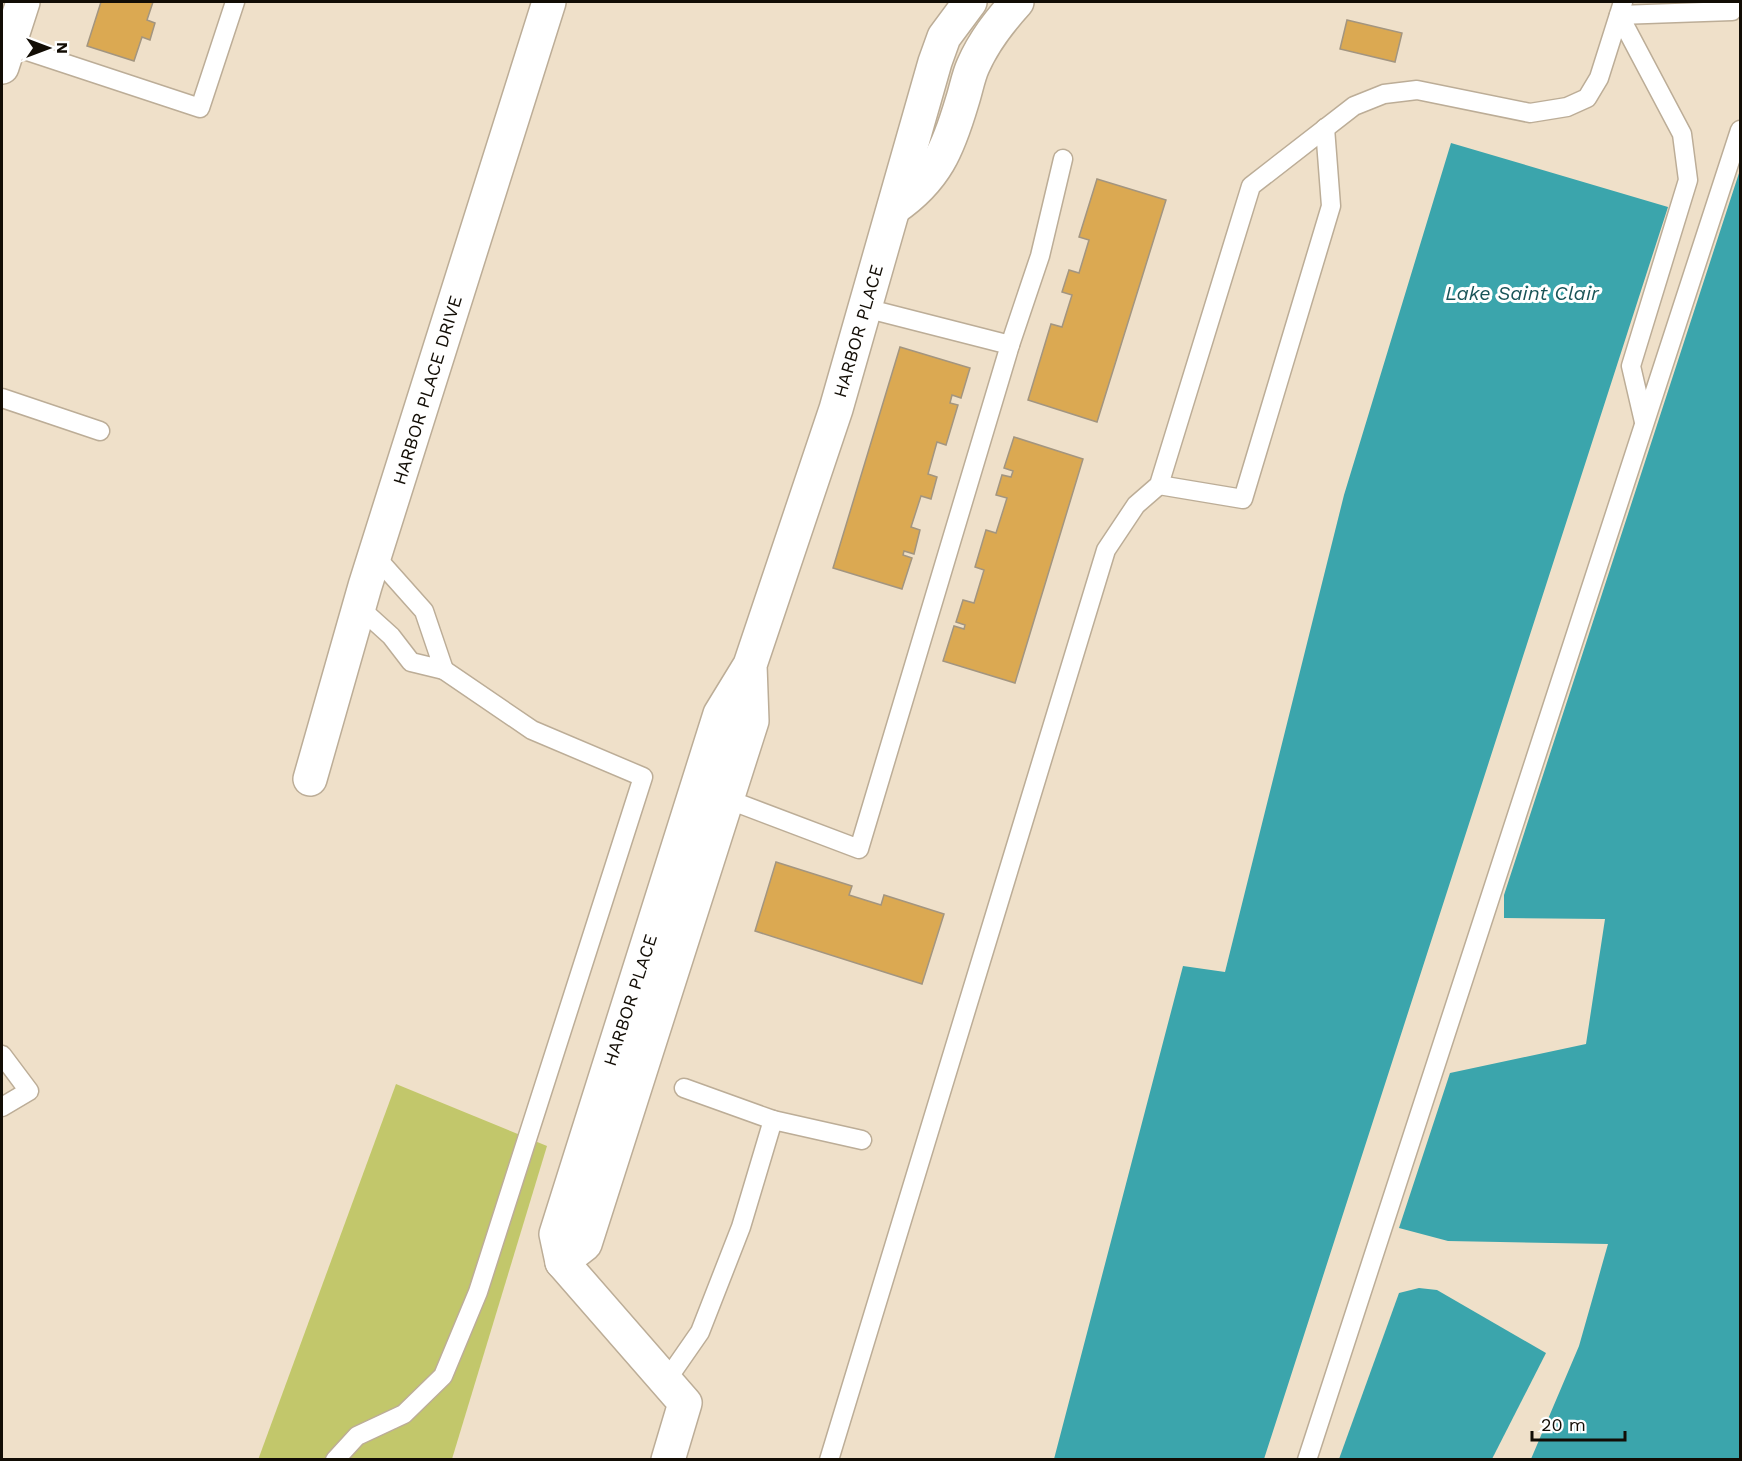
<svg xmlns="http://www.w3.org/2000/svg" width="1742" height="1461" font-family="'Work Sans',sans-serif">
<rect width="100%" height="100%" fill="#efe0c9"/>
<path fill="#c2c76b" d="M396 1084 547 1146 452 1459 258 1460Z"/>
<g fill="#3ba5ac">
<path d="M1451 143 1668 207 1264 1459H1054L1183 966 1225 972 1344 495Z"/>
<path d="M1740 170V1459H1531L1579 1346 1608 1244 1448 1241 1399 1228 1450 1073 1586 1044 1605 919 1504 918V895Z"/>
<path d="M1419 1288 1437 1290 1546 1353 1492 1459H1339L1399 1293Z"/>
</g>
<g fill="#dba952" stroke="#a3957f" stroke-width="1.5">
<path d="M101 2H153L147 20 155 23 150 40 142 37 134 61 87 46Z"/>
<path d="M1347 20 1402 33 1395 62 1340 49Z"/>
<path d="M1097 179 1166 200 1097 422 1028 400 1051 324 1062 327 1072 295 1062 292 1069 270 1079 273 1089 240 1079 237Z"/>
<path d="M900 347 970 368 961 398 952 395 950 403 958 405 946 445 937 442 928 474 937 477 931 499 921 496 911 527 920 530 914 554 904 551 903 555 912 558 902 589 833 568Z"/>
<path d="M1014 437 1083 459 1015 683 943 661 954 626 964 629 965 625 956 622 963 600 974 603 984 570 975 567 986 530 996 533 1007 498 996 495 1002 475 1011 477 1013 471 1004 468Z"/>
<path d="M776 862 852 886 849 895 881 905 884 895 944 914 922 984 755 931Z"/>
</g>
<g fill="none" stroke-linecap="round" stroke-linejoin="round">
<defs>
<g id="service">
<path d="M9 45 200 108 235 2"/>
<path d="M865 308 1010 345"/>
<path d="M2 398 100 431"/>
<path d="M1644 422 1631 366 1688 180 1682 134 1619 15 1732 11 1735 2"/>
<path d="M1159 485 1243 499 1331 206 1325 128"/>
<path d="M360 608 391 636 411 662 444 670 424 611 375 556"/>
<path d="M727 799 859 849 1010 345 1040 256 1063 159"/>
<path d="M2 1055 29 1091 2 1107"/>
<path d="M684 1088 773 1120"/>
<path d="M666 1381 700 1332 741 1227 773 1120 862 1140"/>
<path d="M335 1460 357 1436 404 1414 443 1376 478 1292 643 777 532 730 444 670"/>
<path d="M829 1460 1106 550 1136 505 1159 485 1251 186 1354 106 1384 94 1417 90 1530 113 1567 107 1587 98 1599 78 1623 2"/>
<path d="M1307 1460 1740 130"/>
</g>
<g id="minor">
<path d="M2 67 23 2"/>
<path d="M894 208C936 179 948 149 962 102 966 90 968 77 973 66 984 41 999 22 1017 2"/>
<path d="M750 665 752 721 585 1244 562 1262 556 1234 720 714 750 665 836 409 935 62 944 37 970 2"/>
<path d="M310 779 365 586 549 2"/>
<path d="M562 1262 685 1403 668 1460"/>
</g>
</defs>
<use href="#service" stroke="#bcad97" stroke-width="21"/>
<use href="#minor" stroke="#bcad97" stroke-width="36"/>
<use href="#service" stroke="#fff" stroke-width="18"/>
<use href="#minor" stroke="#fff" stroke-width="33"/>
</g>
<g text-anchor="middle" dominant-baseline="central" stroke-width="6" stroke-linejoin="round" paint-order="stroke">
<g font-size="18" fill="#120d05" stroke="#fff">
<text transform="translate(858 331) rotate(-74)">HARBOR PLACE</text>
<text transform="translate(427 390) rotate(-73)">HARBOR PLACE DRIVE</text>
<text transform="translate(630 1000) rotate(-72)">HARBOR PLACE</text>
</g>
<g font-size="20" font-style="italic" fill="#195458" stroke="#fff">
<text x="1522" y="293">Lake Saint Clair</text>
</g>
</g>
<rect width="1742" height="1461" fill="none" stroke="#120d05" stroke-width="6"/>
<g transform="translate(48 48) rotate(90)" stroke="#ffffff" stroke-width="4.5" paint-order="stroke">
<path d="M0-4.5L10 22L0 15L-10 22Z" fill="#120d05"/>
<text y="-9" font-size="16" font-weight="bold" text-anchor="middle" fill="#120d05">N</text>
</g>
<path d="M1532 1431v9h93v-9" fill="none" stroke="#120d05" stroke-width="3"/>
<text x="1541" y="1431" font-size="18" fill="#120d05" stroke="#ffffff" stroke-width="4.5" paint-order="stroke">20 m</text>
</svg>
